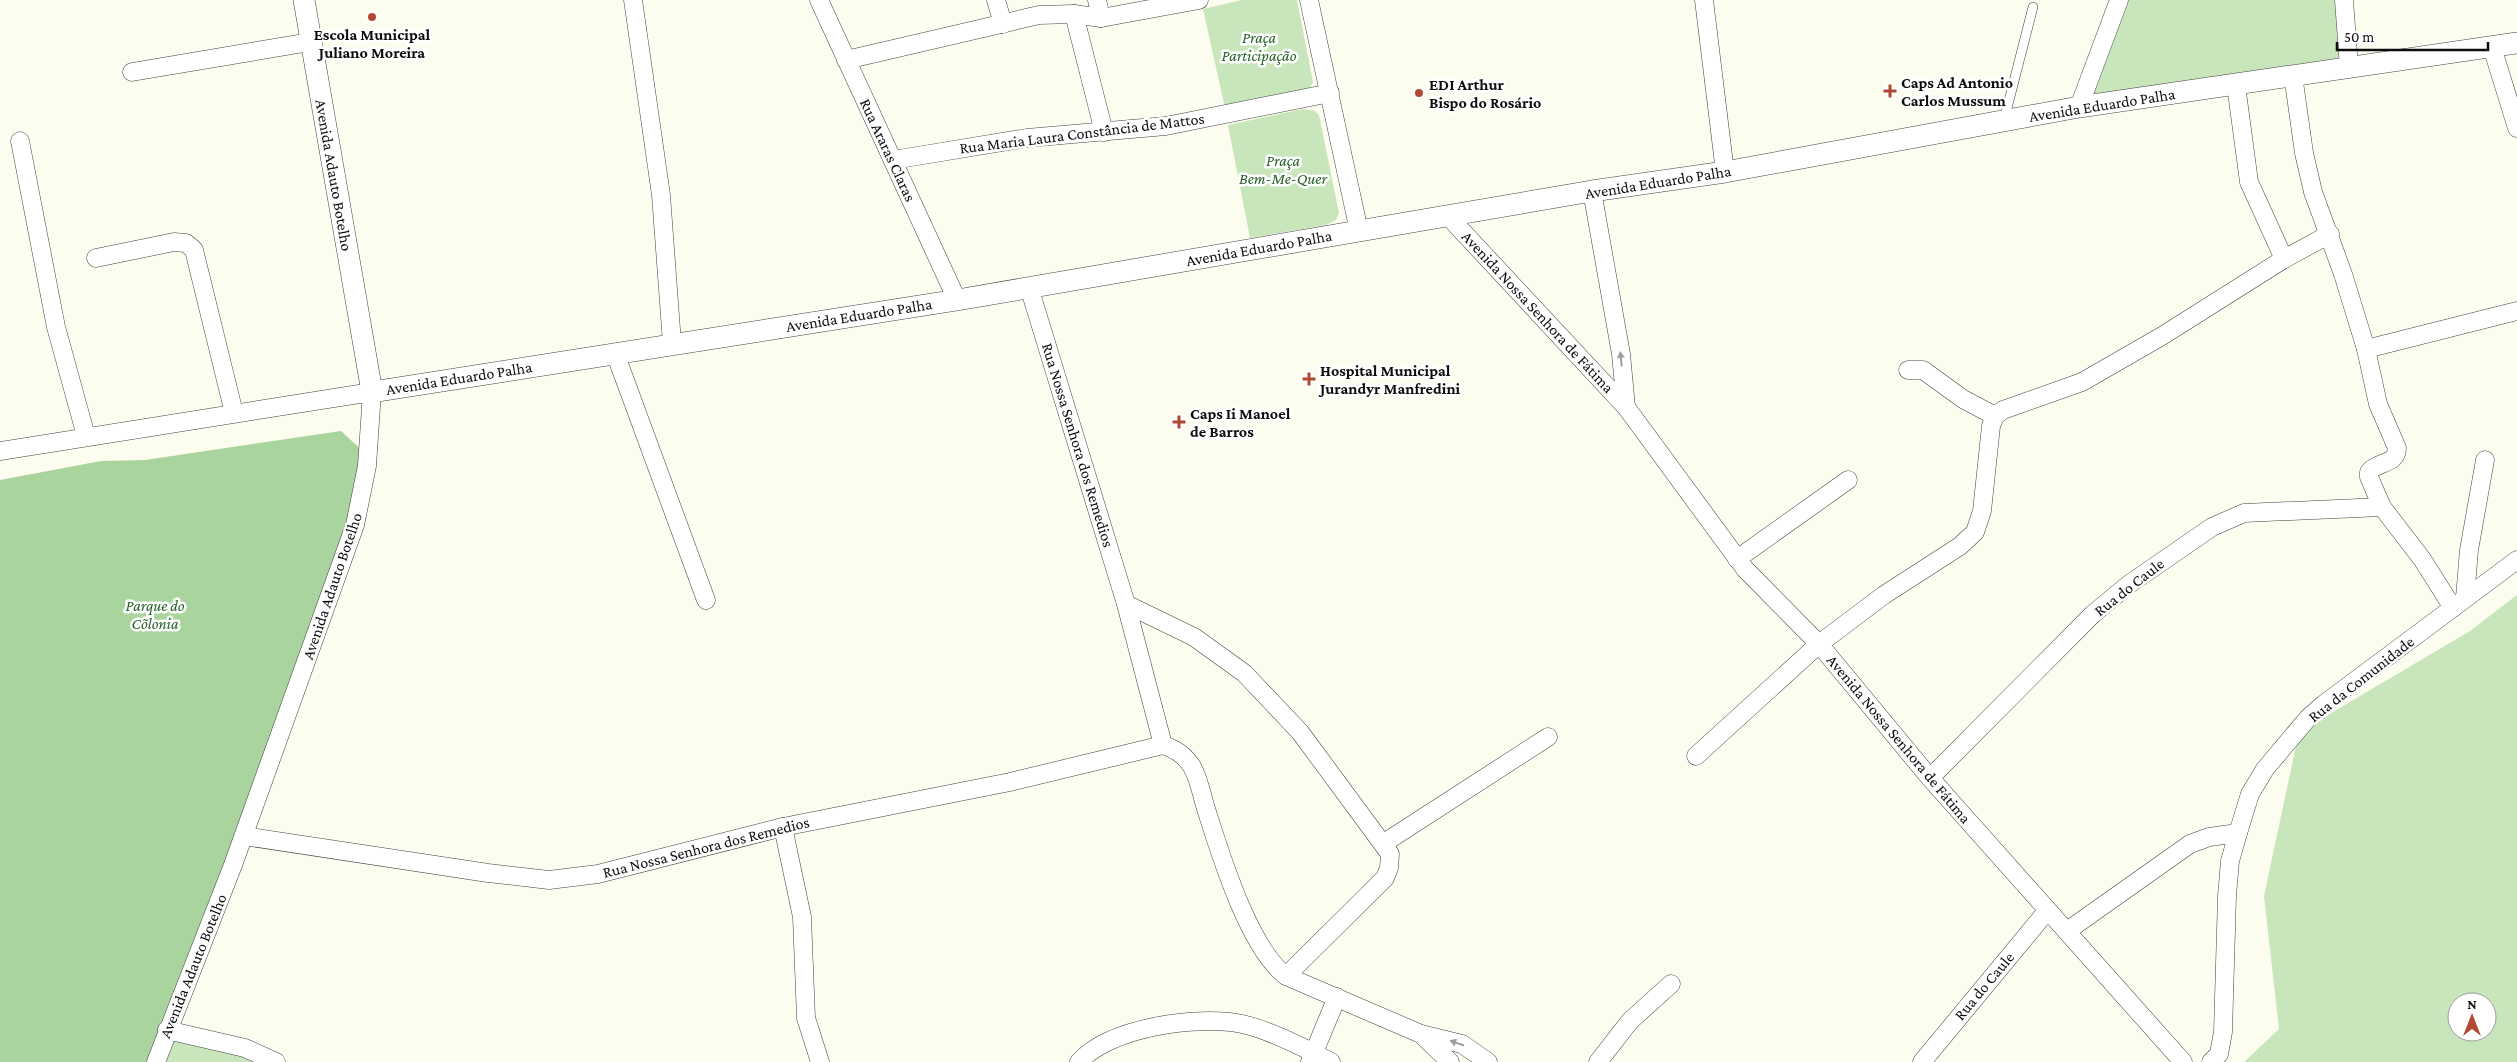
<svg xmlns="http://www.w3.org/2000/svg" width="2517" height="1062" font-family="'Crimson Pro',serif">
<rect width="100%" height="100%" fill="#fdfdef"/>
<g fill="#c8e5bc" fill-rule="evenodd">
<path d="M1242 0H1297L1313 82 1309 89 1225 108 1203 9Z"/>
<path d="M2122 0H2342V60L2091 97Z"/>
<path d="M1303 109 1315 111 1319 115 1339 213 1336 220 1326 225 1250 238 1228 125Z"/>
<path d="M2517 595V1062H2244L2279 1029 2264 896 2299 732 2470 631ZM2457 1002H2487V1032H2457Z"/>
<path d="M169 1032 267 1062H160Z"/>
</g>
<path fill="#a9d49d" d="M341 431 367 455 348 529 156 1062H0V480L101 461 145 460Z"/>
<g fill="none" stroke-linecap="round" stroke-linejoin="round">
<defs>
<path id="service" d="M2004 120 2033 7"/>
<g id="minor">
<path d="M633 0 661 195 672 343"/>
<path d="M819 0 957 300"/>
<path d="M996 0 1003 24"/>
<path d="M1097 0 1101 18"/>
<path d="M1309 0 1359 231"/>
<path d="M1704 0 1725 172"/>
<path d="M2344 0 2349 67"/>
<path d="M1074 14 1104 132"/>
<path d="M2492 47 2517 128"/>
<path d="M846 60 1039 15 1074 14 1101 18 1199 0"/>
<path d="M132 72 310 42"/>
<path d="M2293 75 2304 153 2313 192 2343 274 2366 349 2378 404 2397 448C2397 465 2377 461 2369 472V477L2382 507 2422 559 2453 608"/>
<path d="M2236 85 2249 182 2284 259"/>
<path d="M2079 107 2119 0"/>
<path d="M20 141 56 327 86 436"/>
<path d="M893 160 1027 138 1166 126 1330 93"/>
<path d="M1592 191 1621 354 1626 407"/>
<path d="M1449 217 1626 407 1745 569 1819 644 1930 778 2183 1062"/>
<path d="M96 258 174 242 186 243 194 250 234 413"/>
<path d="M2366 349 2517 311"/>
<path d="M615 353 706 600"/>
<path d="M1908 370H1923L1963 399 1995 416"/>
<path d="M0 451 372 392 367 466 355 525 233 865 156 1062"/>
<path d="M1737 559 1848 480"/>
<path d="M2465 598 2469 550 2485 460"/>
<path d="M1126 604 1194 637 1244 673 1300 732 1390 854 1389 868 1385 878 1286 976"/>
<path d="M1163 745C1175 749 1183 754 1191 765 1199 777 1202 797 1207 812 1221 856 1249 948 1286 976L1421 1034 1462 1044 1488 1062"/>
<path d="M1696 756 1819 644 1884 595 1960 546 1975 532 1982 511 1991 426 1995 416 2003 410 2082 382 2162 336 2284 259 2330 234"/>
<path d="M1930 778 2093 614 2128 585 2212 527 2244 513 2382 507"/>
<path d="M783 827 802 917 806 1018 820 1062"/>
<path d="M244 836 488 873 549 880 598 874 783 827 1010 782 1163 745 1126 604 1029 287"/>
<path d="M1384 843 1548 737"/>
<path d="M2067 931 2190 844 2209 837 2238 833"/>
<path d="M167 1030 245 1048 276 1062"/>
<path d="M1421 1034 1450 1062"/>
<path d="M1079 1062C1110 1027 1198 1015 1242 1024 1270 1030 1305 1048 1331 1062"/>
<path d="M1310 1062 1337 997"/>
<path d="M1598 1062 1630 1021 1671 984"/>
<path d="M1922 1062 2047 911"/>
<path d="M2211 1062 2219 1054 2223 1032 2227 896 2230 861 2238 833 2250 794 2265 769 2308 718 2324 704 2517 560"/>
</g>
<path id="tertiary" d="M304 0 372 392 957 300 1592 191 1725 172 2079 107 2517 43"/>
</defs>
<use href="#service" stroke="#404040" stroke-width="10"/>
<use href="#minor" stroke="#404040" stroke-width="19"/>
<use href="#tertiary" stroke="#404040" stroke-width="22"/>
<use href="#service" stroke="#fff" stroke-width="9"/>
<use href="#minor" stroke="#fff" stroke-width="18"/>
<use href="#tertiary" stroke="#fff" stroke-width="21"/>
</g>
<defs><path id="oneway-solid" d="M-6-.8H1V-3.2L6.5 0L1 3.2V.8H-6Z" transform="scale(1.25)"/></defs>
<g fill="#9e9e9e">
<use href="#oneway-solid" transform="translate(1621 359) rotate(-96)"/>
<use href="#oneway-solid" transform="translate(1457 1043) rotate(-161)"/>
</g>
<g fill="#b04933" stroke="#fff" stroke-width="2">
<circle cx="372" cy="17" r="5"/>
<path d="M1887.5 83.5h5v5h5v5h-5v5h-5v-5h-5v-5h5z"/>
<circle cx="1419" cy="93" r="5"/>
<path d="M1306.5 371.5h5v5h5v5h-5v5h-5v-5h-5v-5h5z"/>
<path d="M1176.5 414.5h5v5h5v5h-5v5h-5v-5h-5v-5h5z"/>
</g>
<g text-anchor="middle" dominant-baseline="central" stroke-width="5" stroke-linejoin="round" paint-order="stroke">
<g font-size="16" font-weight="bold" fill="#0d0d0d" stroke="#fff" text-anchor="start">
<text x="372" y="34" text-anchor="middle">Escola Municipal<tspan x="372" dy="18">Juliano Moreira</tspan></text>
<text x="1901" y="82">Caps Ad Antonio<tspan x="1901" dy="18">Carlos Mussum</tspan></text>
<text x="1429" y="84">EDI Arthur<tspan x="1429" dy="18">Bispo do Rosário</tspan></text>
<text x="1320" y="370">Hospital Municipal<tspan x="1320" dy="18">Jurandyr Manfredini</tspan></text>
<text x="1190" y="413">Caps Ii Manoel<tspan x="1190" dy="18">de Barros</tspan></text>
</g>
<g font-size="16" font-style="italic" fill="#245f25" stroke="#fff">
<text x="1259" y="37">Praça<tspan x="1259" dy="18">Participação</tspan></text>
<text x="1283" y="160">Praça<tspan x="1283" dy="18">Bem-Me-Quer</tspan></text>
<text x="155" y="605">Parque do<tspan x="155" dy="18">Cõlonia</tspan></text>
</g>
<g font-size="16" fill="#0d0d0d" stroke="#fff">
<text transform="translate(2102 105) rotate(-9)">Avenida Eduardo Palha</text>
<text transform="translate(1082 133) rotate(-7)">Rua Maria Laura Constância de Mattos</text>
<text transform="translate(888 150) rotate(65)">Rua Araras Claras</text>
<text transform="translate(334 175) rotate(80)">Avenida Adauto Botelho</text>
<text transform="translate(1658 182) rotate(-9)">Avenida Eduardo Palha</text>
<text transform="translate(1259 248) rotate(-10)">Avenida Eduardo Palha</text>
<text transform="translate(1538 312) rotate(47)">Avenida Nossa Senhora de Fátima</text>
<text transform="translate(859 315) rotate(-9)">Avenida Eduardo Palha</text>
<text transform="translate(459 378) rotate(-9)">Avenida Eduardo Palha</text>
<text transform="translate(1078 445) rotate(73)">Rua Nossa Senhora dos Remedios</text>
<text transform="translate(332 586) rotate(-71)">Avenida Adauto Botelho</text>
<text transform="translate(2129 587) rotate(-38)">Rua do Caule</text>
<text transform="translate(2361 679) rotate(-38)">Rua da Comunidade</text>
<text transform="translate(1899 739) rotate(50)">Avenida Nossa Senhora de Fátima</text>
<text transform="translate(706 847) rotate(-14)">Rua Nossa Senhora dos Remedios</text>
<text transform="translate(193 966) rotate(-68)">Avenida Adauto Botelho</text>
<text transform="translate(1984 986) rotate(-50)">Rua do Caule</text>
</g>
</g>
<g transform="translate(2472 1017)"><circle r="24" fill="#ffffff" stroke="#9e9e9e"/>
<path d="M0-4L9 19L0 12L-9 19Z" fill="#b04933"/>
<text y="-8" font-size="14" font-weight="bold" text-anchor="middle" fill="#0d0d0d">N</text>
</g>
<path d="M2337 42v8h151v-8" fill="none" stroke="#0d0d0d" stroke-width="2.5"/>
<text x="2344" y="42" font-size="15" fill="#0d0d0d" stroke="#ffffff" stroke-width="4" paint-order="stroke">50 m</text>
</svg>
